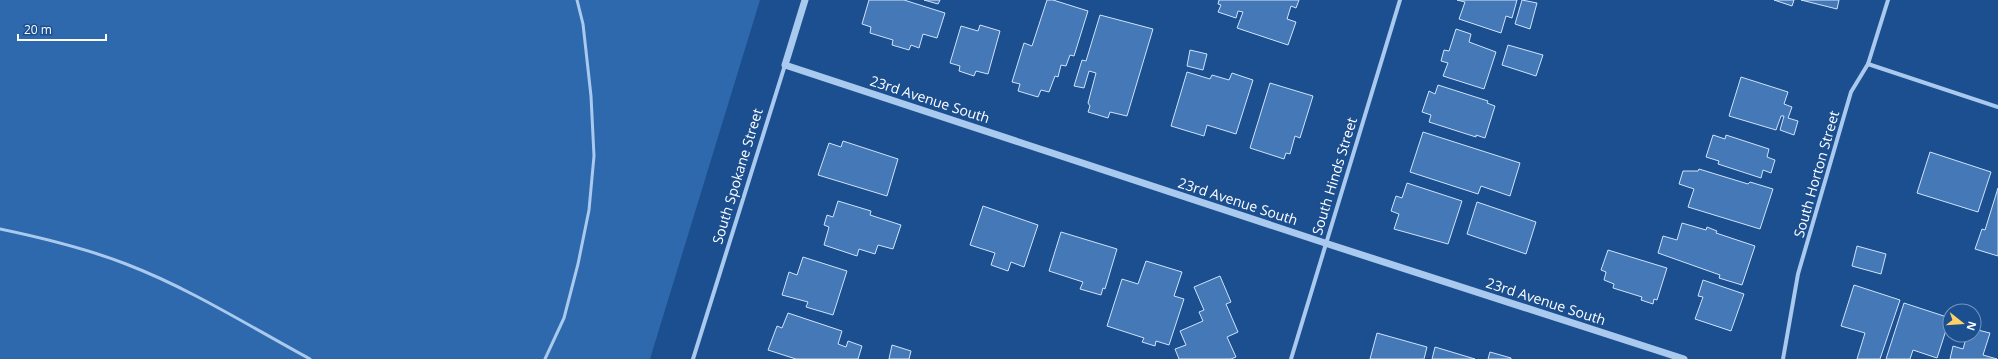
<svg xmlns="http://www.w3.org/2000/svg" width="1998" height="359" font-family="'Open Sans',sans-serif">
<rect width="100%" height="100%" fill="#1b4f8f"/>
<path fill="#2e69ad" d="M0 0H760L650 359H0Z"/>
<g fill="#4478b7" stroke="#cfe3fa">
<path d="M869 0H904L945 13 937 38 923 34 919 48 911 45 909 50 892 45 893 40 870 33 871 27 862 24Z"/>
<path d="M924 0H940L938 4Z"/>
<path d="M1047 0H1053L1088 11 1074 56 1070 55 1066 66 1061 65 1058 77 1055 76 1049 92 1041 90 1038 97 1018 91 1020 84 1012 82 1024 43 1032 46Z"/>
<path d="M1219 0H1299L1296 8 1291 6 1287 19 1296 22 1288 45 1237 28 1243 12 1238 11 1236 18 1218 12 1221 5 1218 4Z"/>
<path d="M1457 0H1517L1512 18 1506 16 1501 33 1459 19 1465 2Z"/>
<path d="M1522 0 1537 3 1530 29 1515 24Z"/>
<path d="M1774 0H1794L1792 6Z"/>
<path d="M1801 0H1839L1837 9Z"/>
<path d="M1100 15 1153 29 1127 116 1110 112 1108 118 1088 112 1090 106 1088 103 1096 73 1089 71 1084 88 1074 86 1082 60 1086 61Z"/>
<path d="M980 25 1000 31 988 74 976 71 974 76 959 71 960 66 950 63 961 26 978 31Z"/>
<path d="M1456 29 1471 34 1469 42 1496 52 1484 89 1443 76 1448 63 1441 61 1444 50 1449 51Z"/>
<path d="M1508 45 1543 55 1536 76 1502 65Z"/>
<path d="M1190 50 1207 54 1203 70 1187 66Z"/>
<path d="M1187 72 1210 79 1212 75 1229 80 1232 73 1253 80 1236 134 1207 125 1204 136 1171 126Z"/>
<path d="M1741 77 1788 92 1784 104 1792 107 1788 118 1798 121 1794 135 1780 130 1784 116H1781L1776 130 1729 116Z"/>
<path d="M1270 83 1313 96 1300 138 1295 136 1290 154 1286 153 1284 159 1250 148Z"/>
<path d="M1438 85 1488 101 1487 103 1495 106 1485 138 1476 135V137L1429 122 1431 115 1422 112 1429 91 1435 94Z"/>
<path d="M1423 132 1520 163 1510 196 1481 186 1478 194 1410 172Z"/>
<path d="M1713 135 1725 139 1726 135 1769 149 1767 157 1775 160 1771 173 1763 170 1761 178 1718 164 1719 161 1706 157Z"/>
<path d="M843 141 898 159 887 196 818 175 829 143 841 147Z"/>
<path d="M1930 152 1991 172 1978 212 1917 193Z"/>
<path d="M1699 169 1748 184 1750 182 1773 189 1760 229 1688 207 1694 189 1679 184 1683 171H1698Z"/>
<path d="M1407 183 1462 201 1448 244 1394 229 1399 214 1391 211 1396 196 1402 198Z"/>
<path d="M1998 188V256L1975 249 1982 229 1985 230Z"/>
<path d="M838 201 871 211 870 215 901 225 893 249 878 245 875 254 859 249 857 256 824 245 829 227 824 225 827 215 833 217Z"/>
<path d="M1477 202 1536 222 1526 254 1467 234Z"/>
<path d="M983 206 1038 225 1024 267 1011 262 1008 271 991 265 995 253 970 245Z"/>
<path d="M1682 223 1706 230 1707 227 1717 231 1716 233 1755 246 1742 285 1719 278 1720 275 1658 253 1663 236 1677 240Z"/>
<path d="M1061 232 1117 249 1105 289 1103 288 1101 295 1080 289 1083 282 1049 271Z"/>
<path d="M1857 246 1886 254 1881 274 1852 266Z"/>
<path d="M1608 250 1667 268 1657 300 1654 299 1653 304 1641 300 1642 297 1613 288 1614 284 1604 280 1606 272 1601 270Z"/>
<path d="M803 257 847 271 833 315 806 307 808 302 782 295 789 272 797 275Z"/>
<path d="M1146 261 1182 272 1174 296 1184 299 1169 345 1156 341 1155 346 1142 342 1144 338 1107 326 1122 279 1138 284Z"/>
<path d="M1220 276 1231 302 1226 304 1238 332 1227 337 1236 357 1231 359H1179L1175 349 1186 345 1180 331 1203 321 1199 312 1204 310 1194 287Z"/>
<path d="M1703 280 1744 294 1731 331 1695 319 1703 297 1698 296Z"/>
<path d="M1854 285 1900 300 1880 359H1857L1865 333 1841 326Z"/>
<path d="M1904 303 1950 318 1937 358 1913 350 1910 359H1886Z"/>
<path d="M788 313 842 331 838 344 846 347 848 341 862 346 858 359H796L768 350 777 326 782 328Z"/>
<path d="M1974 329 1990 333 1983 355 1997 359H1950L1953 346 1963 349 1967 335H1974Z"/>
<path d="M1377 333 1427 347 1424 359H1370Z"/>
<path d="M892 345 911 351 909 359H889Z"/>
<path d="M1435 347 1475 359H1432Z"/>
<path d="M1490 352 1511 358V359H1488Z"/>
</g>
<g fill="none" stroke-linecap="round" stroke-linejoin="round">
<g stroke="#a9c9ee" stroke-width="3">
<path d="M0 229C43 238 85 248 126 264 191 289 249 326 310 359"/>
<path d="M545 359 564 318 578 264 589 210 594 156 591 96 583 24 577 0"/>
</g>
<g stroke="#a9c9ee" stroke-width="4">
<path d="M1868 64 1998 107"/>
<path d="M693 359 785 65"/>
<path d="M1291 359 1400 0"/>
<path d="M1783 359 1798 274 1851 92 1868 64 1888 0"/>
</g>
<path stroke="#a9c9ee" stroke-width="7" d="M805 0 785 65 1325 243 1684 359"/>
</g>
<g text-anchor="middle" dominant-baseline="central" stroke-width="3.5" stroke-linejoin="round" paint-order="stroke">
<g font-size="14" fill="#fff" stroke="#1b4f8f">
<text transform="translate(930 99) rotate(18)">23rd Avenue South</text>
<text transform="translate(1816 174) rotate(-74)">South Horton Street</text>
<text transform="translate(737 176) rotate(-73)">South Spokane Street</text>
<text transform="translate(1334 176) rotate(-73)">South Hinds Street</text>
<text transform="translate(1238 201) rotate(18)">23rd Avenue South</text>
<text transform="translate(1546 301) rotate(18)">23rd Avenue South</text>
</g>
</g>
<g transform="translate(1962 323) rotate(107)"><circle r="19" fill="#1b4f8f" stroke="#7695bc"/>
<path d="M0-3L7 15L0 10L-7 15Z" fill="#ffd166"/>
<text y="-6" font-size="11" font-weight="bold" text-anchor="middle" fill="#ffffff">N</text>
</g>
<path d="M18 34v6h88v-6" fill="none" stroke="#ffffff" stroke-width="2"/>
<text x="24" y="34" font-size="12" fill="#ffffff" stroke="#1b4f8f" stroke-width="3" paint-order="stroke">20 m</text>
</svg>
